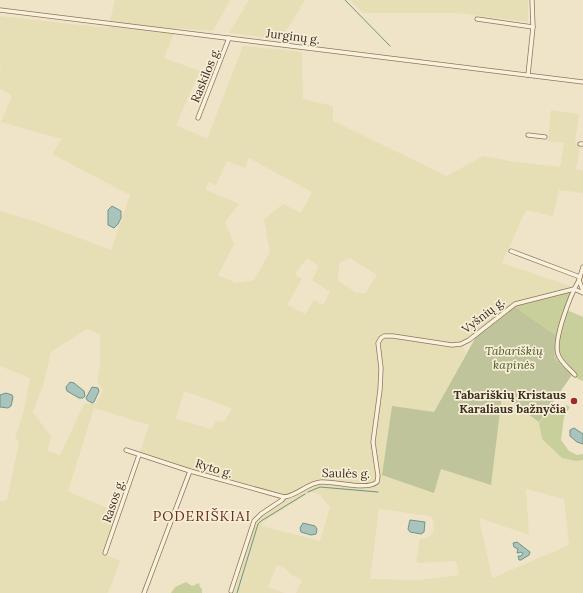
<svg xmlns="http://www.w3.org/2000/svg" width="583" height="593" font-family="Lora,serif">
<rect width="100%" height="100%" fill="#f0e4c8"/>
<g fill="#e6deb5" fill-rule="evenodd">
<path d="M115 0H230L213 31 176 28 164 58 200 71 176 125 207 139 243 46 302 52 303 99 333 106V121L447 176 483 156 510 161 560 167 564 143 548 141 551 110 579 114 575 142 580 146 576 169 583 170V193L559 190 553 216 526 210 502 263 573 287 513 302 465 340 460 341 466 353 434 412V493L441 469 502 394 539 422 542 439 576 461 583 460V593H296L302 580 291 575 286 569 277 565 268 587 284 593H234L253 530 258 519 285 501 139 455 149 425 94 408 68 491 118 513 104 554 120 561 108 593H0V501L7 500 19 442 15 438 24 410 30 378 0 366V211L37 222 111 250 130 195 52 154 62 139 1 122 12 96 0 89V72L1 68 0 67V16L108 28ZM249 158 312 192 301 213 283 204 264 219 270 252 254 280 236 283 218 275 234 244 225 222 239 204 205 189 209 182 216 185 227 161 245 168ZM307 258 319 266 312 280 330 292 323 305 314 300 305 314 287 305 302 279 295 274ZM350 258 377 275 365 293H357L338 281 339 263ZM87 329 100 335V365L97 382 103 390 96 403 84 404 60 455 47 451 51 437 33 412 44 383 51 352ZM184 391 232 408 224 422 216 421 211 429 176 419ZM526 489 564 499 569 545 492 578 479 518 529 535ZM311 492 319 494 330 507 320 541 262 526 263 522ZM379 509 430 516 433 519 434 530 430 536 428 538 420 539 416 561 419 563 456 561 459 575 418 580 370 579Z"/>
<path d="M249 0H305L281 39 229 33Z"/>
<path d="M350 0H528V22L456 13H363Z"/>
</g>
<g fill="#c9cf9b">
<path d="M573 287 565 309 583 317V380L582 381 572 375 554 358 557 336 514 306 513 302Z"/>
<path d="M566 405 570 407 564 417 561 440 569 451 577 455 583 454V460L576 461 562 458 542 439 539 423 550 406 559 411H561Z"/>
<path d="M186 582 192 586 199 583 200 587 202 589V593H171L175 587Z"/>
</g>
<path fill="#bfc49a" d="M514 306 557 336 554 358 572 375 539 422 502 395 491 485 441 469 434 493 382 475 392 406 434 412 477 335Z"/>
<g fill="#a9c4bc" stroke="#6f938a">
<path d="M112 206 121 211V218L118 224 114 228 108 225V210Z"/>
<path d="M70 382 74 383 84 391 85 396 83 398H79L67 391 66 387Z"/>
<path d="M92 387 98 388 99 391 94 402 92 403 87 400 86 398Z"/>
<path d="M6 393 12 395 13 397 11 406 8 408 0 407V395Z"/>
<path d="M574 428 583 434V444L577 442 570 436V430Z"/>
<path d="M410 520 425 522 424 532 421 534 410 532 408 529Z"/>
<path d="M303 523 315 526 317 529 316 534 311 535 301 532 300 528Z"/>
<path d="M517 542 530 552 529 555 521 560H519L518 556H521L523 553 520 552 519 553H517L518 549 514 547 513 543Z"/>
</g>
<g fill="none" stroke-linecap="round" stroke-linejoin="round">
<g stroke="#6f938a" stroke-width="1">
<path d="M345 0 390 46"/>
<path d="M308 492 320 487 378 492"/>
<path d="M237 593 258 524 261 521 305 494"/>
</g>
<defs>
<g id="street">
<path d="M0 10 583 82"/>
<path d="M477 19 533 27"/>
<path d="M528 75 533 27 532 0"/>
<path d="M198 118 229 38"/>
<path d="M528 135 545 137"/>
<path d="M580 144H583"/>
<path d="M511 251 580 277"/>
<path d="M583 267 579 280 583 291"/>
<path d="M575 375C570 369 560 362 558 354 553 339 571 294 579 280"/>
<path d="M126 450 190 471 284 497"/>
<path d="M105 553 139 455"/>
<path d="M231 591 254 521 261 514 282 500 284 497C297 496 307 483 321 482 336 481 366 491 377 482L378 476 373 442 380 390 381 368 378 343 381 338 384 336H393L452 345 461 344 469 340 515 304 574 289 583 293"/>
<path d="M144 593 190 471"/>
</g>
</defs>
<use href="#street" stroke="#8d765c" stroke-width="5"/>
<use href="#street" stroke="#faf1dc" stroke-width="3.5"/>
</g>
<circle fill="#9e2a2b" stroke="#f7eed8" stroke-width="1.5" cx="574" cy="401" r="4"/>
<g text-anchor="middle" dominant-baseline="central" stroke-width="3.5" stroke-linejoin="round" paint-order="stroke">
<g font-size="12" fill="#3d2e20" stroke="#f7eed8">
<text transform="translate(293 36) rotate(7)">Jurginų g.</text>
<text transform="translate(205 75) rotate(-68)">Raskilos g.</text>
<text transform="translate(483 315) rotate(-38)">Vyšnių g.</text>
<text transform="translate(214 468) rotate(17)">Ryto g.</text>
<text transform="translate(346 473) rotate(1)">Saulės g.</text>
<text transform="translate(113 501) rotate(-71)">Rasos g.</text>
</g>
<g font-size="12" font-style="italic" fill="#4d5a26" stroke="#f7eed8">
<text x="514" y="350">Tabariškių<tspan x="514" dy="14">kapinės</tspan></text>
</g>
<g font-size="12" font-weight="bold" fill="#3d2e20" stroke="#f7eed8" text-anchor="end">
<text x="566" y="394">Tabariškių Kristaus<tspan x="566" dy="14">Karaliaus bažnyčia</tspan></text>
</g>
<g font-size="14" letter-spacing="1" fill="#6b2e1e" stroke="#f7eed8">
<text x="202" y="516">PODERIŠKIAI</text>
</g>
</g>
</svg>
